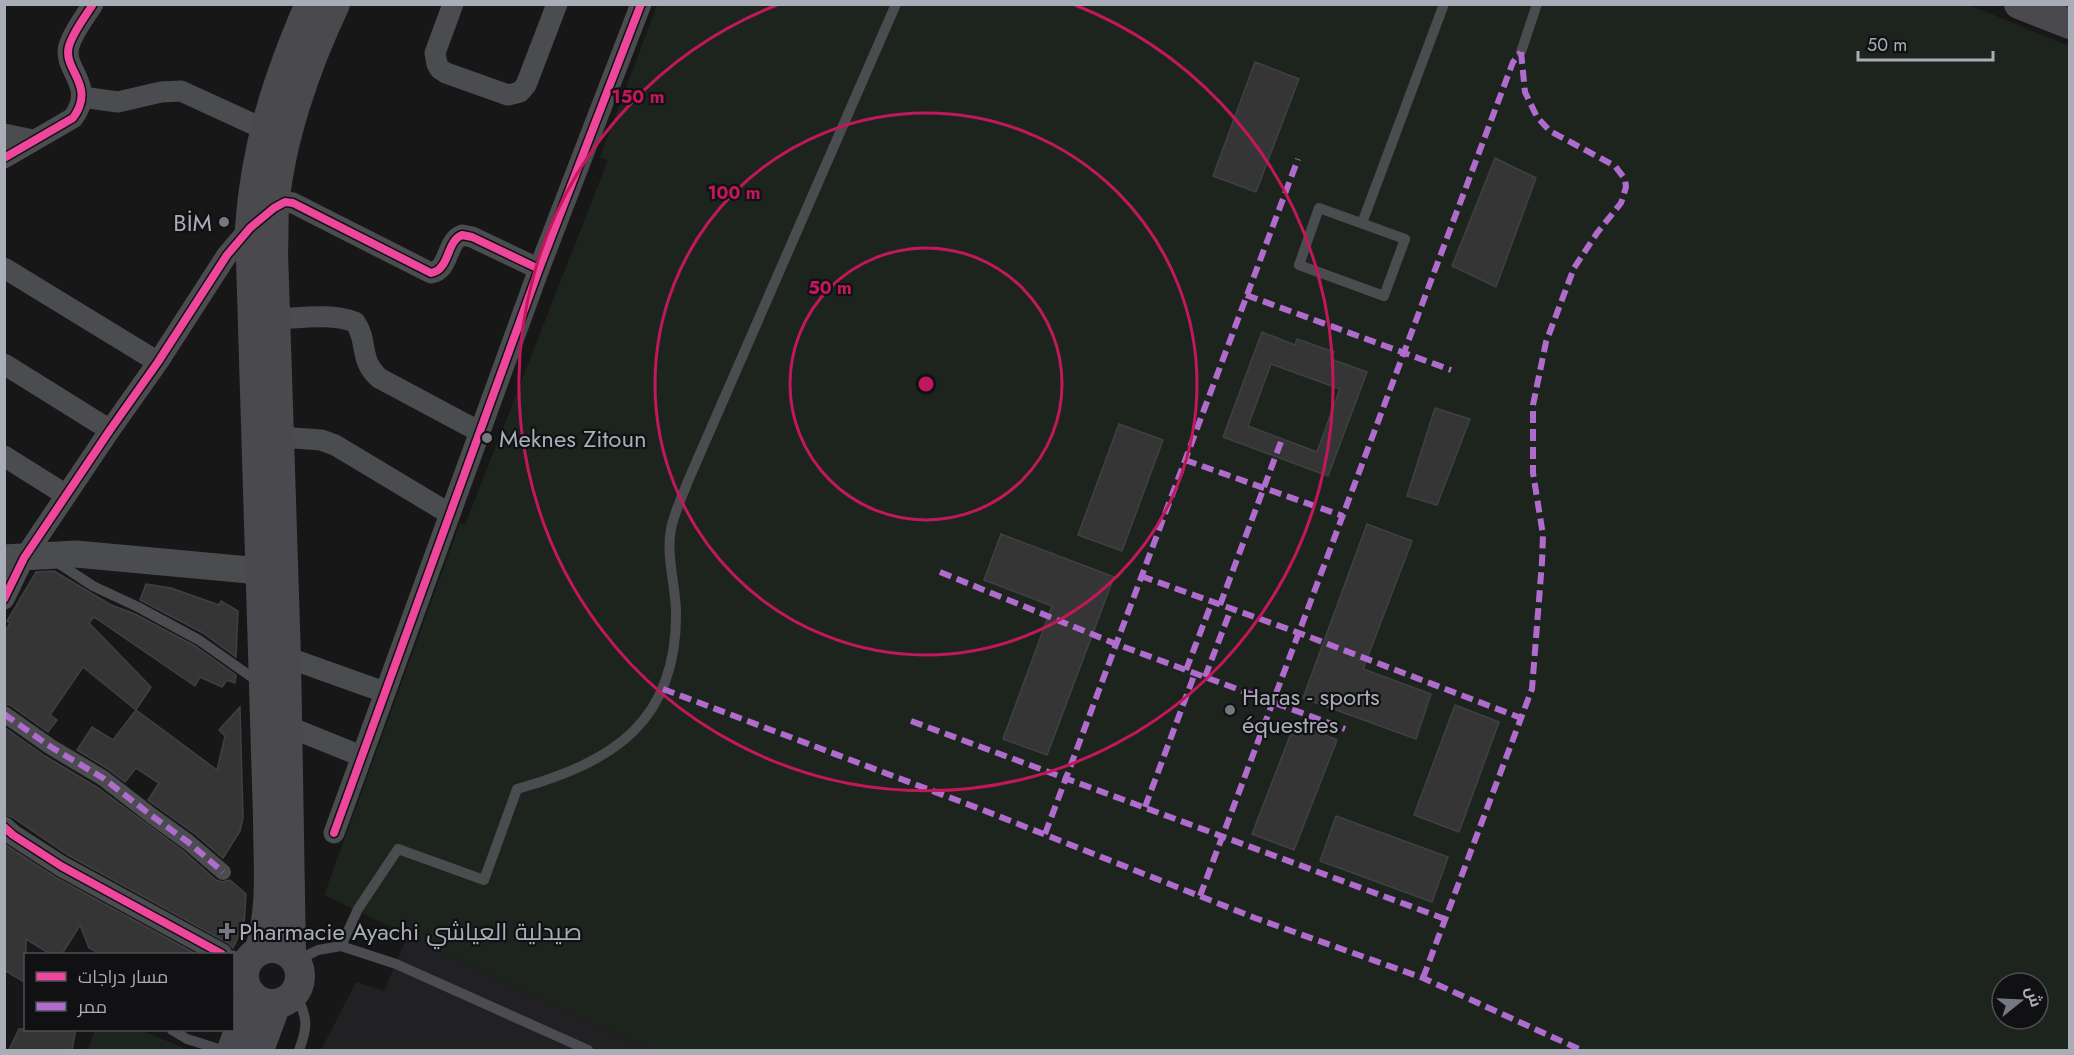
<svg xmlns="http://www.w3.org/2000/svg" width="2074" height="1055" font-family="Jost,Cairo,sans-serif">
<rect width="100%" height="100%" fill="#171717"/>
<path fill="#212123" d="M408 935 648 1050H321L356 982 384 991Z"/>
<g fill="#1d241e" fill-rule="evenodd">
<path d="M1967 4 2069 46V1050H648L324 895 460 523 465 525 608 160 600 157 657 5ZM2002 983H2038V1019H2002Z"/>
<path d="M95 1030H140L189 1050H88Z"/>
</g>
<g fill="#353536" stroke="#3f4043" stroke-width="1.5" fill-rule="evenodd">
<path d="M1255 62 1299 79 1256 192 1213 176Z"/>
<path d="M1495 158 1536 178 1496 287 1452 266Z"/>
<path d="M1262 332 1295 345 1297 339 1334 352 1331 359 1367 372 1328 476 1223 437ZM1271 364 1340 389 1317 452 1248 426Z"/>
<path d="M1435 408 1470 419 1437 505 1407 496Z"/>
<path d="M1119 424 1163 440 1122 551 1078 535Z"/>
<path d="M1367 524 1412 541 1363 669 1431 694 1416 739 1303 698Z"/>
<path d="M1001 534 1114 577 1047 755 1003 739 1052 606 984 580Z"/>
<path d="M54 571 111 605 135 614 195 646 236 675 235 683 227 680 222 687 200 677 195 686 94 617 89 623 151 687 136 710 83 667 50 715 57 720 48 732 10 705 4 704V633L10 623 7 621 36 572Z"/>
<path d="M146 584 171 588 219 605 221 601 238 611 236 657 203 633 140 600Z"/>
<path d="M1455 705 1499 722 1459 832 1414 815Z"/>
<path d="M240 707 243 818 240 831 223 858 195 834 148 800 159 783 136 768 125 782 108 769 77 750 92 727 113 740 136 710 217 770 225 736 219 730Z"/>
<path d="M1295 723 1337 740 1294 850 1252 834Z"/>
<path d="M4 727 45 756 97 787 182 850 216 880 222 882 230 880 246 894 244 924 233 948 228 943 68 855 12 817 4 815Z"/>
<path d="M1336 816 1448 857 1432 902 1320 861Z"/>
<path d="M4 844 55 877 196 954H101L89 948 80 925 62 954H50L26 939V983L4 970Z"/>
<path d="M19 1029H76L72 1050H9Z"/>
</g>
<g fill="none" stroke-linecap="round" stroke-linejoin="round">
<g stroke="#4b4c50" stroke-width="10">
<path d="M1521 52 1537 4"/>
<path d="M1319 208 1405 239 1384 296 1299 265Z"/>
<path d="M1362 223 1444 4"/>
<path d="M55 561 93 586 138 607 199 640 260 683"/>
<path d="M341 946 358 909 398 849 484 880 517 789C614 762 678 721 676 610 675 584 666 555 671 529 674 513 682 497 688 481L896 4"/>
<path d="M296 961 318 950 341 946 396 964 588 1050"/>
<path d="M295 992C307 1017 309 1025 299 1050"/>
<path d="M172 1030 187 1039 222 1050"/>
</g>
<path stroke="#4b4c50" stroke-width="16" d="M4 714 51 747 103 778 152 816 188 842 223 872"/>
<g stroke="#4b4c50" stroke-width="21">
<path d="M453 4 435 53 437 64 440 69 446 73 508 95 520 92 526 85 557 4"/>
<path d="M82 97 118 102 161 92 181 91 264 129"/>
<path d="M4 134 33 140"/>
<path d="M4 158 73 118C97 85 62 70 69 46 73 32 85 17 93 4"/>
<path d="M4 268 158 362"/>
<path d="M276 319C301 318 331 313 355 322 369 342 358 359 379 378L480 432"/>
<path d="M4 364 110 430"/>
<path d="M280 437 321 440 335 445 450 514"/>
<path d="M4 456 66 495"/>
<path d="M4 599 24 558 110 430 158 362 227 255 250 228 274 208 285 202 293 203 431 273C450 270 446 241 462 235L472 237 539 269"/>
<path d="M286 657 384 692"/>
<path d="M287 726 361 756"/>
<path d="M4 827 13 835 61 866 222 954"/>
<path d="M334 833 539 269 641 4"/>
<path d="M232 961 244 968"/>
</g>
<path stroke="#4b4c50" stroke-width="27" d="M4 558 76 554 260 571H282"/>
<g stroke="#4a4a4e" stroke-width="30">
<path d="M2019 4 2070 24"/>
<circle cx="272" cy="976" r="28"/>
<path d="M260 949C273 907 268 861 268 817L250 228C255 148 278 77 310 4"/>
<path d="M291 955 286 657 273 251C274 237 273 223 274 209 279 142 306 65 335 4"/>
<path d="M232 1050 252 995"/>
<path d="M259 1050 276 1004"/>
</g>
<g stroke="#b06ccc" stroke-width="6" stroke-dasharray="12 6" stroke-linecap="butt">
<path d="M1246 295 1451 370"/>
<path d="M1185 460 1343 516"/>
<path d="M940 572 1116 644 1345 729"/>
<path d="M1141 576 1299 633 1521 718"/>
<path d="M1220 605 1282 439"/>
<path d="M1186 670 1212 602"/>
<path d="M1205 677 1231 609"/>
<path d="M663 689 983 810 1255 918 1423 978 1581 1050"/>
<path d="M4 714 51 747 103 778 152 816 188 842 223 872"/>
<path d="M911 721 1445 919"/>
<path d="M1145 807 1195 673"/>
<path d="M1045 834 1298 159"/>
<path d="M1200 896 1513 62 1521 52"/>
<path d="M1423 978 1532 689 1542 562 1543 535 1533 473V405L1546 342 1574 268 1597 233 1621 203 1626 187 1625 179 1615 166 1550 131 1537 117 1525 92 1521 52"/>
</g>
<defs>
<g id="cycleway">
<path d="M4 158 73 118C97 85 62 70 69 46 73 32 85 17 93 4"/>
<path d="M4 599 24 558 110 430 158 362 227 255 250 228 274 208 285 202 293 203 431 273C450 270 446 241 462 235L472 237 539 269"/>
<path d="M4 827 13 835 61 866 222 954"/>
<path d="M334 833 539 269 641 4"/>
</g>
</defs>
<use href="#cycleway" stroke="#111113" stroke-width="11"/>
<use href="#cycleway" stroke="#ed469a" stroke-width="8"/>
</g>
<g fill="none" stroke="#c2185b" stroke-width="3">
<circle cx="926" cy="384" r="136"/>
<circle cx="926" cy="384" r="271"/>
<path d="M1075 5A407 407 0 1 1 777 5"/>
</g>
<g fill="#757880" stroke="#111113" stroke-width="2">
<circle cx="224" cy="222" r="6"/>
<circle cx="487" cy="438" r="6"/>
<circle cx="1230" cy="710" r="6"/>
<path d="M224 922h6v6h6v6h-6v6h-6v-6h-6v-6h6z"/>
</g>
<g text-anchor="middle" dominant-baseline="central" stroke-width="4.5" stroke-linejoin="round" paint-order="stroke">
<g font-size="24" fill="#a8adb8" stroke="#111113" text-anchor="start">
<text x="212" y="222" text-anchor="end">BİM</text>
<text x="499" y="438">Meknes Zitoun</text>
<text x="1242" y="696">Haras - sports<tspan x="1242" dy="28">équestres</tspan></text>
<text x="239" y="931">Pharmacie Ayachi صيدلية العياشي</text>
</g>
</g>
<circle cx="926" cy="384" r="9" fill="#c2185b" stroke="#111113" stroke-width="3"/>
<g font-size="18" text-anchor="middle" font-weight="bold" fill="#c2185b" stroke="#111113" stroke-width="4.5" stroke-linejoin="round" paint-order="stroke">
<text x="638" y="103">150 m</text>
<text x="734" y="199">100 m</text>
<text x="830" y="294">50 m</text>
</g>
<rect width="2074" height="1055" fill="none" stroke="#a8adb8" stroke-width="12"/>
<rect x="24" y="953" width="210" height="78" fill="#111113" stroke="#4d4f55" stroke-width="1.5"/>
<rect x="36" y="972" width="30" height="9" fill="#ed469a" stroke="#4d4f55" stroke-width="1.5"/>
<text x="78" y="983" font-size="18" fill="#a8adb8">مسار دراجات</text>
<rect x="36" y="1002" width="30" height="9" fill="#b06ccc" stroke="#4d4f55" stroke-width="1.5"/>
<text x="78" y="1013" font-size="18" fill="#a8adb8">ممر</text>
<g transform="translate(2020 1001) rotate(72)"><circle r="28" fill="#111113" stroke="#4d4f55" stroke-width="1.5"/>
<path d="M0-4.5L10 22L0 15L-10 22Z" fill="#757880"/>
<text y="-9" font-size="16" font-weight="bold" text-anchor="middle" fill="#a8adb8">ش</text>
</g>
<path d="M1858 51v9h135v-9" fill="none" stroke="#a8adb8" stroke-width="3"/>
<text x="1867" y="51" font-size="18" fill="#a8adb8" stroke="#111113" stroke-width="4.5" paint-order="stroke">50 m</text>
</svg>
